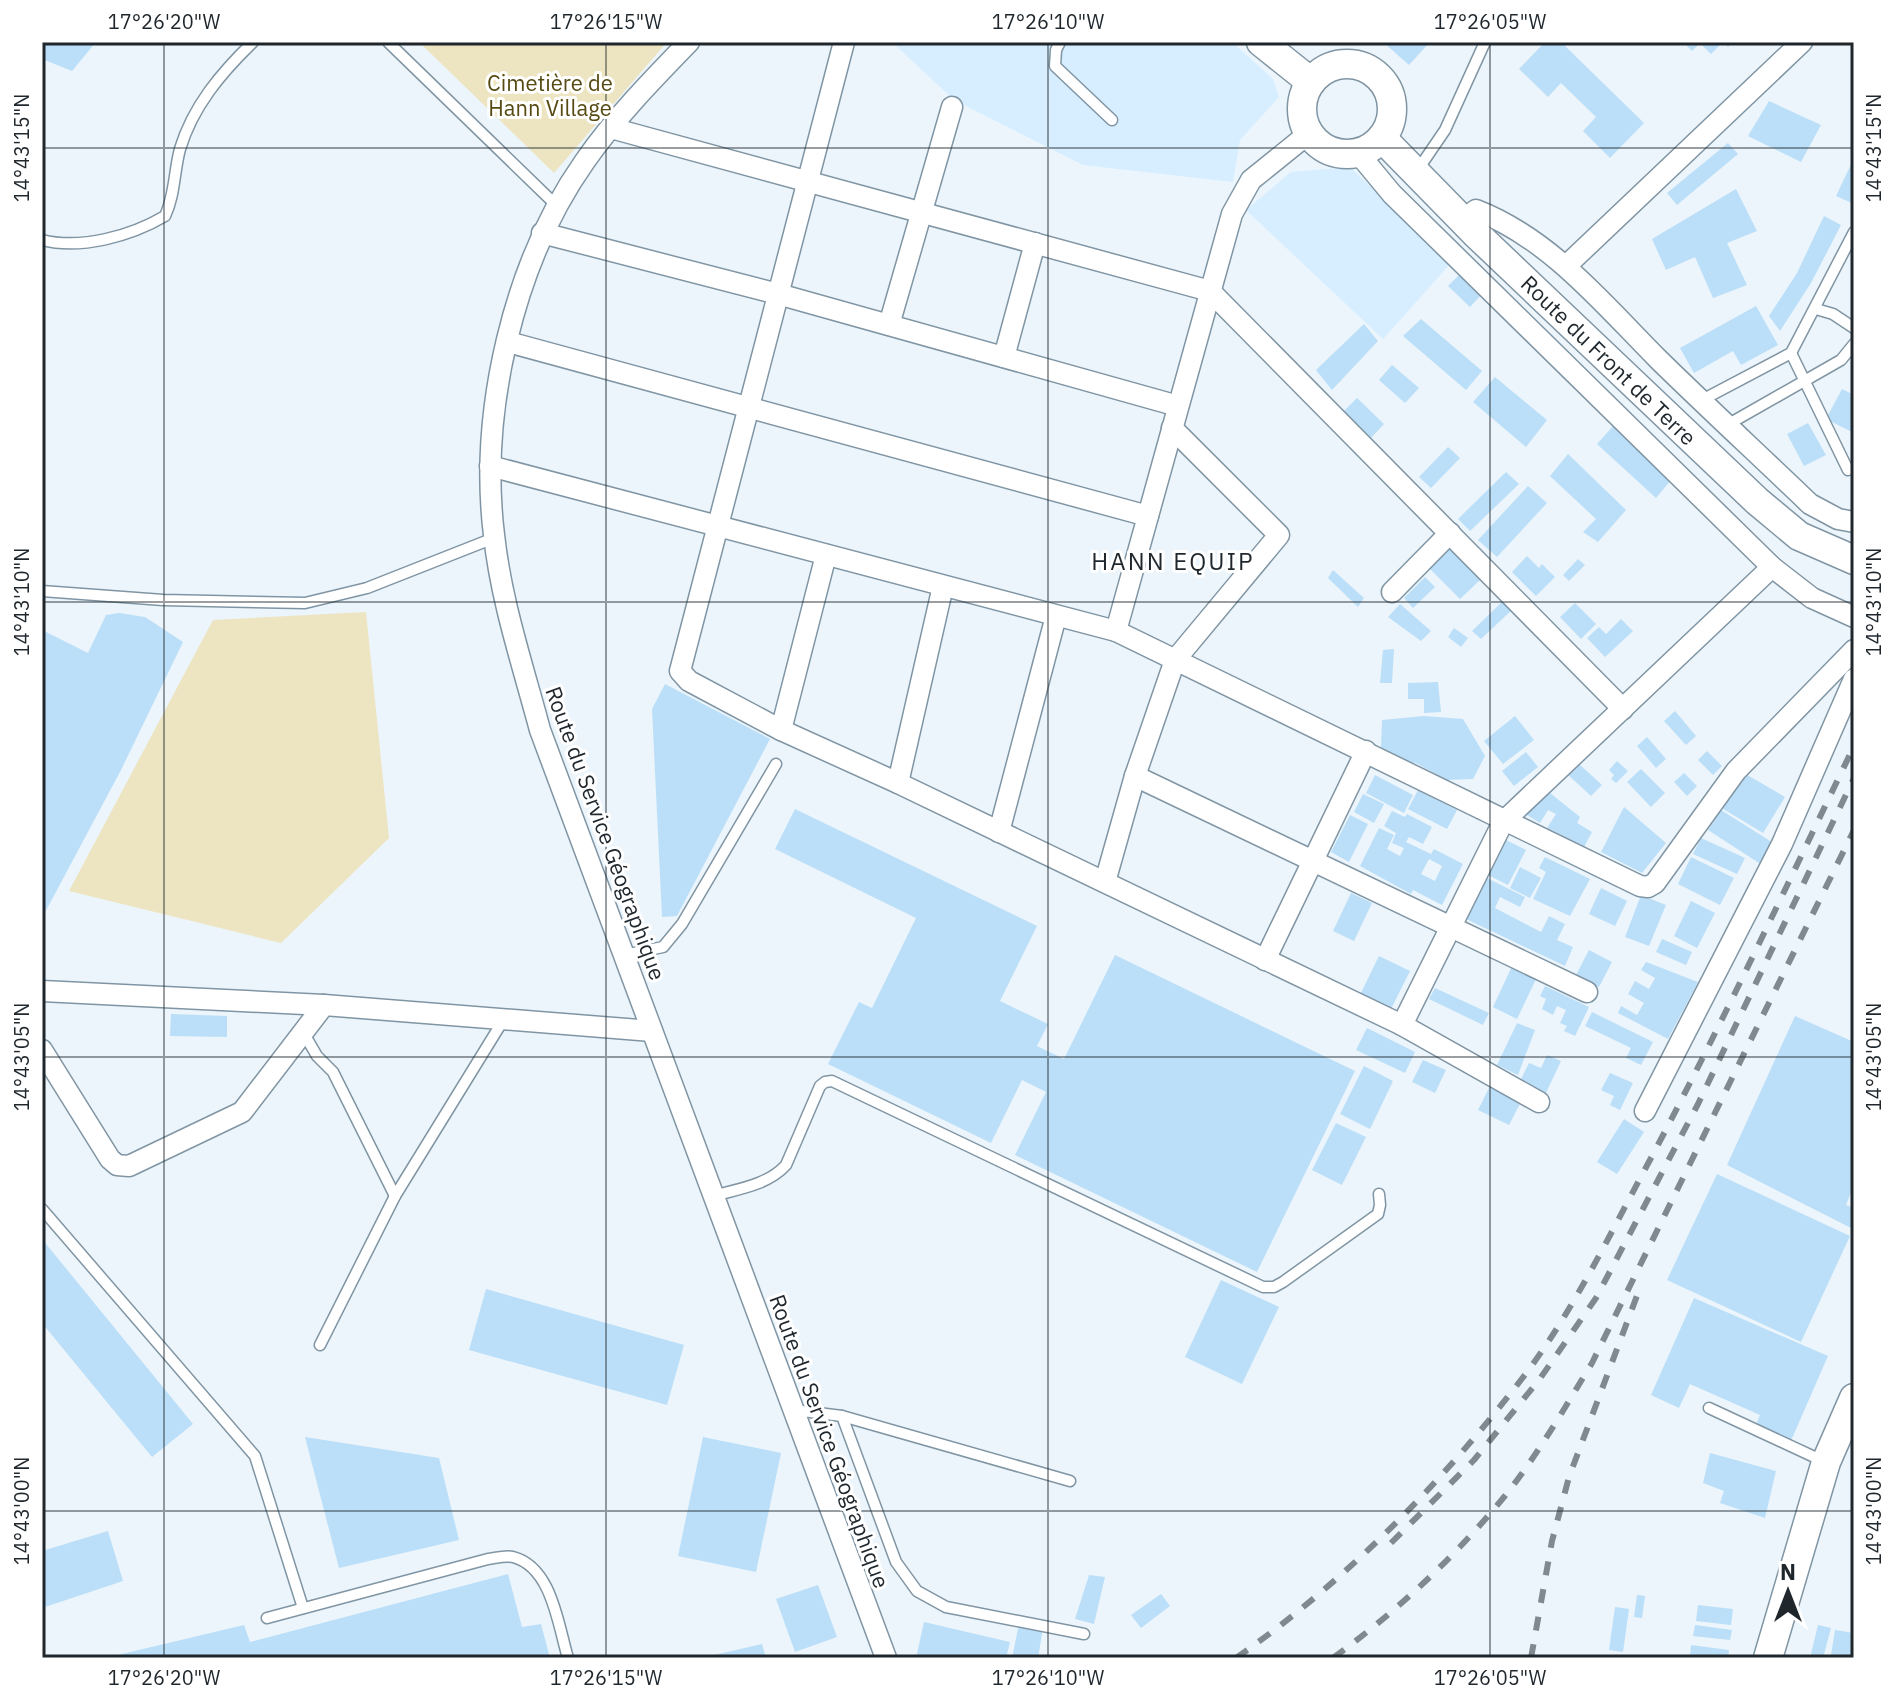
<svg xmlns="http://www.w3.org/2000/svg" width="1896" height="1700" font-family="'IBM Plex Sans',sans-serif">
<rect width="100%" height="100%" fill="#ecf5fb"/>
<g fill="#d6eeff">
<path d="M892 42H1232L1273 79 1279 97 1240 140 1233 182 1083 165 954 100Z"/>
<path d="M1350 167 1451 263 1383 339 1246 210 1291 172Z"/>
</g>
<g fill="#ede5c1">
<path d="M419 42H667L554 173Z"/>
<path d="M366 612 389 838 281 943 69 891 213 620Z"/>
</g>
<g fill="#bbdff8" fill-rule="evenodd">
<path d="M42 42H96L72 71 42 59Z"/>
<path d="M1383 42H1430L1409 65Z"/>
<path d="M1545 42H1561L1644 123 1610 158 1583 131 1596 117 1561 83 1548 97 1519 69Z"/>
<path d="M1683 42H1733L1728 47 1723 42 1711 54 1700 43 1692 51Z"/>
<path d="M1769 101 1821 125 1801 162 1748 136Z"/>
<path d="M1728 143 1738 154 1677 205 1667 193Z"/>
<path d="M1854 158V204L1836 196Z"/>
<path d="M1736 189 1757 231 1727 243 1747 285 1713 298 1695 257 1666 270 1652 239Z"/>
<path d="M1824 216 1841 225 1811 283 1780 331 1769 316 1797 273Z"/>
<path d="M1459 275 1481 295 1470 307 1448 286Z"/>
<path d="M1756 306 1778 345 1741 365 1733 351 1694 373 1680 348Z"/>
<path d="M1421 319 1482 371 1466 390 1403 336Z"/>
<path d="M1364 324 1378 341 1332 390 1316 370Z"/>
<path d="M1392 365 1419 388 1405 403 1379 380Z"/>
<path d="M1495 377 1547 420 1526 447 1473 402Z"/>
<path d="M1842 389 1854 395V433L1826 419Z"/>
<path d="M1357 398 1384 424 1371 438 1344 411Z"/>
<path d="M1808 423 1826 455 1804 466 1787 434Z"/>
<path d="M1615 424 1671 480 1656 498 1597 444Z"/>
<path d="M1448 447 1460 458 1431 488 1419 477Z"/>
<path d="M1568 454 1626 510 1598 542 1583 532 1596 519 1550 476Z"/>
<path d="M1506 472 1519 484 1470 531 1458 519Z"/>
<path d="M1528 486 1547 503 1497 557 1478 540Z"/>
<path d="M1449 548 1480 580 1460 599 1428 567Z"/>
<path d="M1527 556 1539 568 1542 564 1555 577 1536 596 1512 572Z"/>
<path d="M1578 559 1585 565 1569 581 1563 575Z"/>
<path d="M1333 570 1364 598 1358 607 1328 578Z"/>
<path d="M1425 577 1435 587 1413 608 1404 598Z"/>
<path d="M1505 599 1514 608 1481 639 1472 631Z"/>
<path d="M1575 603 1596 624 1581 639 1560 617Z"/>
<path d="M1400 604 1431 631 1421 641 1388 617Z"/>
<path d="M119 613 145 617 183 642 121 770 42 918V630L88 653 106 615Z"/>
<path d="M1621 619 1633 631 1605 657 1587 638 1599 627 1606 634Z"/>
<path d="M1454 628 1468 638 1461 647 1448 637Z"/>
<path d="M1394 649 1392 683H1380L1383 650Z"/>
<path d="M1438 682 1441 712 1424 713V699H1408V683Z"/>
<path d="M665 684 770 739 677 916 662 917 652 709Z"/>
<path d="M1675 711 1696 736 1686 745 1664 721Z"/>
<path d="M1424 716 1463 719 1485 756 1473 779 1447 780 1416 763 1390 759 1381 747 1382 720Z"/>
<path d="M1515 716 1534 740 1503 764 1484 741Z"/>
<path d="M1647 737 1666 759 1656 768 1637 746Z"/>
<path d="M1707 751 1722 766 1713 775 1698 760Z"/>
<path d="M1526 752 1538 767 1514 786 1502 771Z"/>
<path d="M1617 761 1628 771 1616 783 1611 779 1614 775 1609 770Z"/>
<path d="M1578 763 1602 785 1591 796 1567 774Z"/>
<path d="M1641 769 1665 793 1651 807 1627 782Z"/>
<path d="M1742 772 1785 797 1763 833 1720 807Z"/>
<path d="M1684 773 1697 786 1687 796 1674 782Z"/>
<path d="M1375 775 1413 795 1404 813 1366 793Z"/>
<path d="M1545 789 1580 817 1577 823 1592 832 1584 847 1547 828 1556 814 1548 810 1540 823 1527 815Z"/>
<path d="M1418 790 1457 810 1447 829 1408 809Z"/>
<path d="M1363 794 1384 804 1374 823 1354 812Z"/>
<path d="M1624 807 1666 843 1642 873 1601 852Z"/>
<path d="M795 809 1037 926 1000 1001 1048 1024 1037 1046 1064 1059 1115 955 1355 1071 1257 1272 1015 1155 1046 1092 1022 1080 991 1143 828 1064 859 1002 872 1008 916 918 775 849Z"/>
<path d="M1721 810 1775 844 1762 865 1708 830Z"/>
<path d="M1392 811 1405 817 1407 814 1432 827 1423 844 1409 837 1406 842 1431 854 1434 849 1463 864 1442 905 1413 890 1411 894 1360 866 1379 828 1394 835 1387 849 1400 856 1404 848 1392 843 1396 833 1384 826ZM1429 859 1442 866 1435 881 1421 874Z"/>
<path d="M1350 815 1368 824 1349 862 1331 852Z"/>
<path d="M1701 838 1745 858 1737 874 1693 854Z"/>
<path d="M1506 840 1526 850 1508 885 1488 875Z"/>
<path d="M1545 857 1590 879 1570 916 1533 899 1546 872 1539 868Z"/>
<path d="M1691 857 1734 878 1720 905 1678 884Z"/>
<path d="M1520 867 1541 878 1530 898 1510 888Z"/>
<path d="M1487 878 1525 897 1520 907 1500 897 1495 908 1541 932 1549 916 1565 924 1557 940 1573 947 1565 966 1466 919Z"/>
<path d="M1601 888 1627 901 1615 926 1589 914Z"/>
<path d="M1351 893 1372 903 1354 941 1333 931Z"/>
<path d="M1641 895 1666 905 1649 946 1625 937Z"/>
<path d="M1691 901 1715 913 1697 948 1674 936Z"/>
<path d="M1662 939 1692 952 1686 965 1656 952Z"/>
<path d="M1589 950 1612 962 1599 987 1576 975Z"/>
<path d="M1379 956 1410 971 1389 1013 1358 999Z"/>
<path d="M1646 962 1698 982 1668 1039 1618 1013 1621 1006 1637 1015 1644 1003 1628 994 1635 981 1649 989 1655 978 1641 970Z"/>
<path d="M1513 964 1538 975 1517 1019 1493 1007Z"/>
<path d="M1545 986 1589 1007 1575 1036 1564 1031 1567 1026 1560 1023 1566 1010 1557 1006 1553 1015 1542 1009 1546 999 1540 996Z"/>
<path d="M1435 988 1489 1013 1483 1025 1429 999Z"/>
<path d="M1592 1012 1653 1042 1641 1065 1626 1058 1631 1048 1585 1026Z"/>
<path d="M171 1014 227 1016V1037L170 1036Z"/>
<path d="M1795 1016 1854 1042V1185L1846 1205 1854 1208 1851 1228 1727 1165Z"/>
<path d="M1517 1023 1535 1030 1518 1075 1497 1065Z"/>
<path d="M1367 1028 1415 1052 1405 1073 1356 1050Z"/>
<path d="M1547 1055 1561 1061 1546 1093 1520 1081 1529 1063 1541 1068Z"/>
<path d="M1423 1060 1446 1070 1435 1093 1412 1082Z"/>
<path d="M1364 1066 1393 1081 1370 1129 1340 1114Z"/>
<path d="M1610 1073 1633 1083 1620 1110 1610 1105 1614 1096 1601 1090Z"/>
<path d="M1491 1084 1522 1100 1509 1125 1478 1110Z"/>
<path d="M1624 1119 1644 1132 1617 1174 1597 1162Z"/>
<path d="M1336 1123 1366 1137 1342 1185 1312 1170Z"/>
<path d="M1717 1174 1850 1236 1801 1342 1667 1280Z"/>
<path d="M42 1239 193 1424 152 1457 42 1323Z"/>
<path d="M1221 1280 1279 1307 1242 1384 1185 1357Z"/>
<path d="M486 1289 684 1345 667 1405 469 1350Z"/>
<path d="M1694 1298 1828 1356 1790 1443 1755 1427 1760 1415 1690 1384 1679 1408 1651 1395Z"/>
<path d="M305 1437 439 1458 459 1540 339 1568Z"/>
<path d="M703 1437 781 1453 756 1572 678 1556Z"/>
<path d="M1710 1453 1776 1471 1765 1518 1720 1503 1724 1491 1703 1483Z"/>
<path d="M108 1531 123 1581 42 1608V1551Z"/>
<path d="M508 1574 522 1627 541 1624 550 1658H105L244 1625 250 1642Z"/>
<path d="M1089 1575 1105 1577 1094 1624 1075 1619Z"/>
<path d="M818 1585 837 1637 795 1652 776 1599Z"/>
<path d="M1161 1594 1170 1606 1141 1628 1131 1615Z"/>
<path d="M1637 1595 1645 1596 1642 1618 1634 1617Z"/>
<path d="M1698 1605 1733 1609 1731 1625 1696 1621Z"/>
<path d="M1615 1607 1629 1609 1623 1652 1609 1650Z"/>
<path d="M924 1622 1010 1642 1006 1658H916Z"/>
<path d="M1019 1624 1043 1628 1038 1658H1012Z"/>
<path d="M1695 1625 1732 1630 1730 1640 1693 1636Z"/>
<path d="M1818 1625 1831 1628 1823 1658H1810Z"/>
<path d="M1835 1630 1854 1633V1658L1831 1655Z"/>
<path d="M762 1644 766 1658H706L705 1657Z"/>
<path d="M1691 1645 1729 1650 1728 1658 1690 1656Z"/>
</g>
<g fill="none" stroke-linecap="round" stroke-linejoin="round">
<defs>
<g id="service">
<path d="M388 42 557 206"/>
<path d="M1060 42 1056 50 1055 66 1112 120"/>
<path d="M1417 171 1445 130 1485 42"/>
<path d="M42 240C81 250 131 236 165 216 175 195 174 171 180 149 193 106 221 73 253 42"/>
<path d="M1816 309 1833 314 1854 328"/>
<path d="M1791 353 1848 470"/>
<path d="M1702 400 1791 353 1854 232"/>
<path d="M1727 425 1841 360 1854 344"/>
<path d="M42 591 163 600 305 603 367 588 494 538"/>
<path d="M624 955 663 947 682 924 776 764"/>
<path d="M303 1032 317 1056 333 1072 395 1196"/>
<path d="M713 1196C738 1189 768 1185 786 1165L820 1086 825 1082 832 1081 1263 1287H1274L1283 1282 1378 1214 1380 1205 1379 1194"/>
<path d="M42 1209 255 1456 303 1608"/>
<path d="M320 1345 395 1196 504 1019"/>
<path d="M1709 1408 1823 1461"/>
<path d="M794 1410 842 1416 1070 1481"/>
<path d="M842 1416 896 1562 917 1591 946 1607 1084 1634"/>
<path d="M267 1618 488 1559C496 1558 506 1555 513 1557 552 1567 558 1625 568 1658"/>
</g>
<g id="minor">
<path d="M689 42C653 79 615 118 585 161 513 263 479 412 494 535 501 601 523 666 540 730L886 1658"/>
<path d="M844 42 680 671 689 681 781 730 898 783 1402 1025 1539 1102"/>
<path d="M611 128 1210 291 1623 709"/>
<path d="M1358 153 1392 194 1772 567 1812 598 1854 617"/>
<path d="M1463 220 1476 210C1551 239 1604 305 1659 360 1709 409 1760 456 1810 504L1838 519 1854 522"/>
<path d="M542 233 778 294 1178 406"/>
<path d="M1566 266 1802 42"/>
<path d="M889 325 952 107"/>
<path d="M508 342 1148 516"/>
<path d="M1004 357 1035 243"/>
<path d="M1172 428 1279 535 1175 660 1135 776 1587 992"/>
<path d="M490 466 1116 631 1640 886 1648 887 1655 883 1736 771 1854 650"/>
<path d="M1392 592 1450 533"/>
<path d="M1116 631 1232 214 1251 180 1308 134"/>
<path d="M781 730 826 555"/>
<path d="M898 783 943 586"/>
<path d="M999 832 1056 616"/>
<path d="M1105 882 1135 776"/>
<path d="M1265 960 1366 751"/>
<path d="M42 991 324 1005 652 1031"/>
<path d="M1402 1025 1503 822 1772 567"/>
<path d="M42 1050 110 1159 117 1165 129 1166 242 1112 324 1005"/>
<path d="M1645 1111 1782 844 1854 679"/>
</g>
<g id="secondary">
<path d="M1261 42 1311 82"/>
<circle cx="1347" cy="109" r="45"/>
<path d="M1382 138 1475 233 1757 501 1799 536 1854 560"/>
<path d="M1768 1658 1826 1462 1854 1398"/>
</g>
</defs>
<use href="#service" stroke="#8095a4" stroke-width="13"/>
<use href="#minor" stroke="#8095a4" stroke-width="23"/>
<use href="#secondary" stroke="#8095a4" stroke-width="31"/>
<use href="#service" stroke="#fff" stroke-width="10"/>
<use href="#minor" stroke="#fff" stroke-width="20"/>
<use href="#secondary" stroke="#fff" stroke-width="28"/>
<g stroke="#80898f" stroke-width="6" stroke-dasharray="14 14" stroke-linecap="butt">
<path d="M1391 1543 1474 1460 1539 1380 1596 1298 1698 1104 1854 778"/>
<path d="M1236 1658C1345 1582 1443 1482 1524 1376 1571 1314 1606 1242 1643 1173 1718 1033 1785 889 1854 746"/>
<path d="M1333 1658C1396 1612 1454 1558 1504 1497 1537 1456 1564 1409 1592 1363L1854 830"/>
<path d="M1531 1658 1552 1541 1569 1477 1641 1285"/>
</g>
</g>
<path fill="none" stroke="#1f272d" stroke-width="2" stroke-opacity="0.45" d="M164 42V1658M606 42V1658M1048 42V1658M1490 42V1658M42 148H1854M42 602H1854M42 1057H1854M42 1511H1854"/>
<g text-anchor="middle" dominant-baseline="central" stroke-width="6" stroke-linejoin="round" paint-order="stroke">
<g font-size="22" fill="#564a12" stroke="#fff">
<text x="550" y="82">Cimetière de<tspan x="550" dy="25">Hann Village</tspan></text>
</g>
<g font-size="22" fill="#1f272d" stroke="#fff">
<text transform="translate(1609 360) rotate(44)">Route du Front de Terre</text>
<text transform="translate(606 833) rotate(70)">Route du Service Géographique</text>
<text transform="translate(830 1441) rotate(70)">Route du Service Géographique</text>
</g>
<g font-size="24" letter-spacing="2" fill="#1f272d" stroke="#fff">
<text x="1173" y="561">HANN EQUIP</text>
</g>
</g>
<rect width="1896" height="1700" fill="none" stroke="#ffffff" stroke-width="88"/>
<g transform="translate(1788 1592)" stroke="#ffffff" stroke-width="6" paint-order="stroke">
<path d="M0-6L14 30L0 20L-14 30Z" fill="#1f272d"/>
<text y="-12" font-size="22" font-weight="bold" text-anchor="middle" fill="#1f272d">N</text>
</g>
<rect x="44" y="44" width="1808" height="1612" fill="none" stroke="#1f272d" stroke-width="3"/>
<g font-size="20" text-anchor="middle" fill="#1f272d">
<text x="164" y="29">17°26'20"W</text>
<text x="606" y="29">17°26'15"W</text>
<text x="1048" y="29">17°26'10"W</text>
<text x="1490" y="29">17°26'05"W</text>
<text transform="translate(22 148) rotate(-90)" y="7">14°43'15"N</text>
<text transform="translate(1874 148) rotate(-90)" y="7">14°43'15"N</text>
<text transform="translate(22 602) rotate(-90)" y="7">14°43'10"N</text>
<text transform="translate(1874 602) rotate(-90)" y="7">14°43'10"N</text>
<text transform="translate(22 1057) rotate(-90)" y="7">14°43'05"N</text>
<text transform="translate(1874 1057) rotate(-90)" y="7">14°43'05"N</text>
<text transform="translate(22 1511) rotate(-90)" y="7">14°43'00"N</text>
<text transform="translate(1874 1511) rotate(-90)" y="7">14°43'00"N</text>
<text x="164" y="1685">17°26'20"W</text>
<text x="606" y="1685">17°26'15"W</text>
<text x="1048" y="1685">17°26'10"W</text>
<text x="1490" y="1685">17°26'05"W</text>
</g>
</svg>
